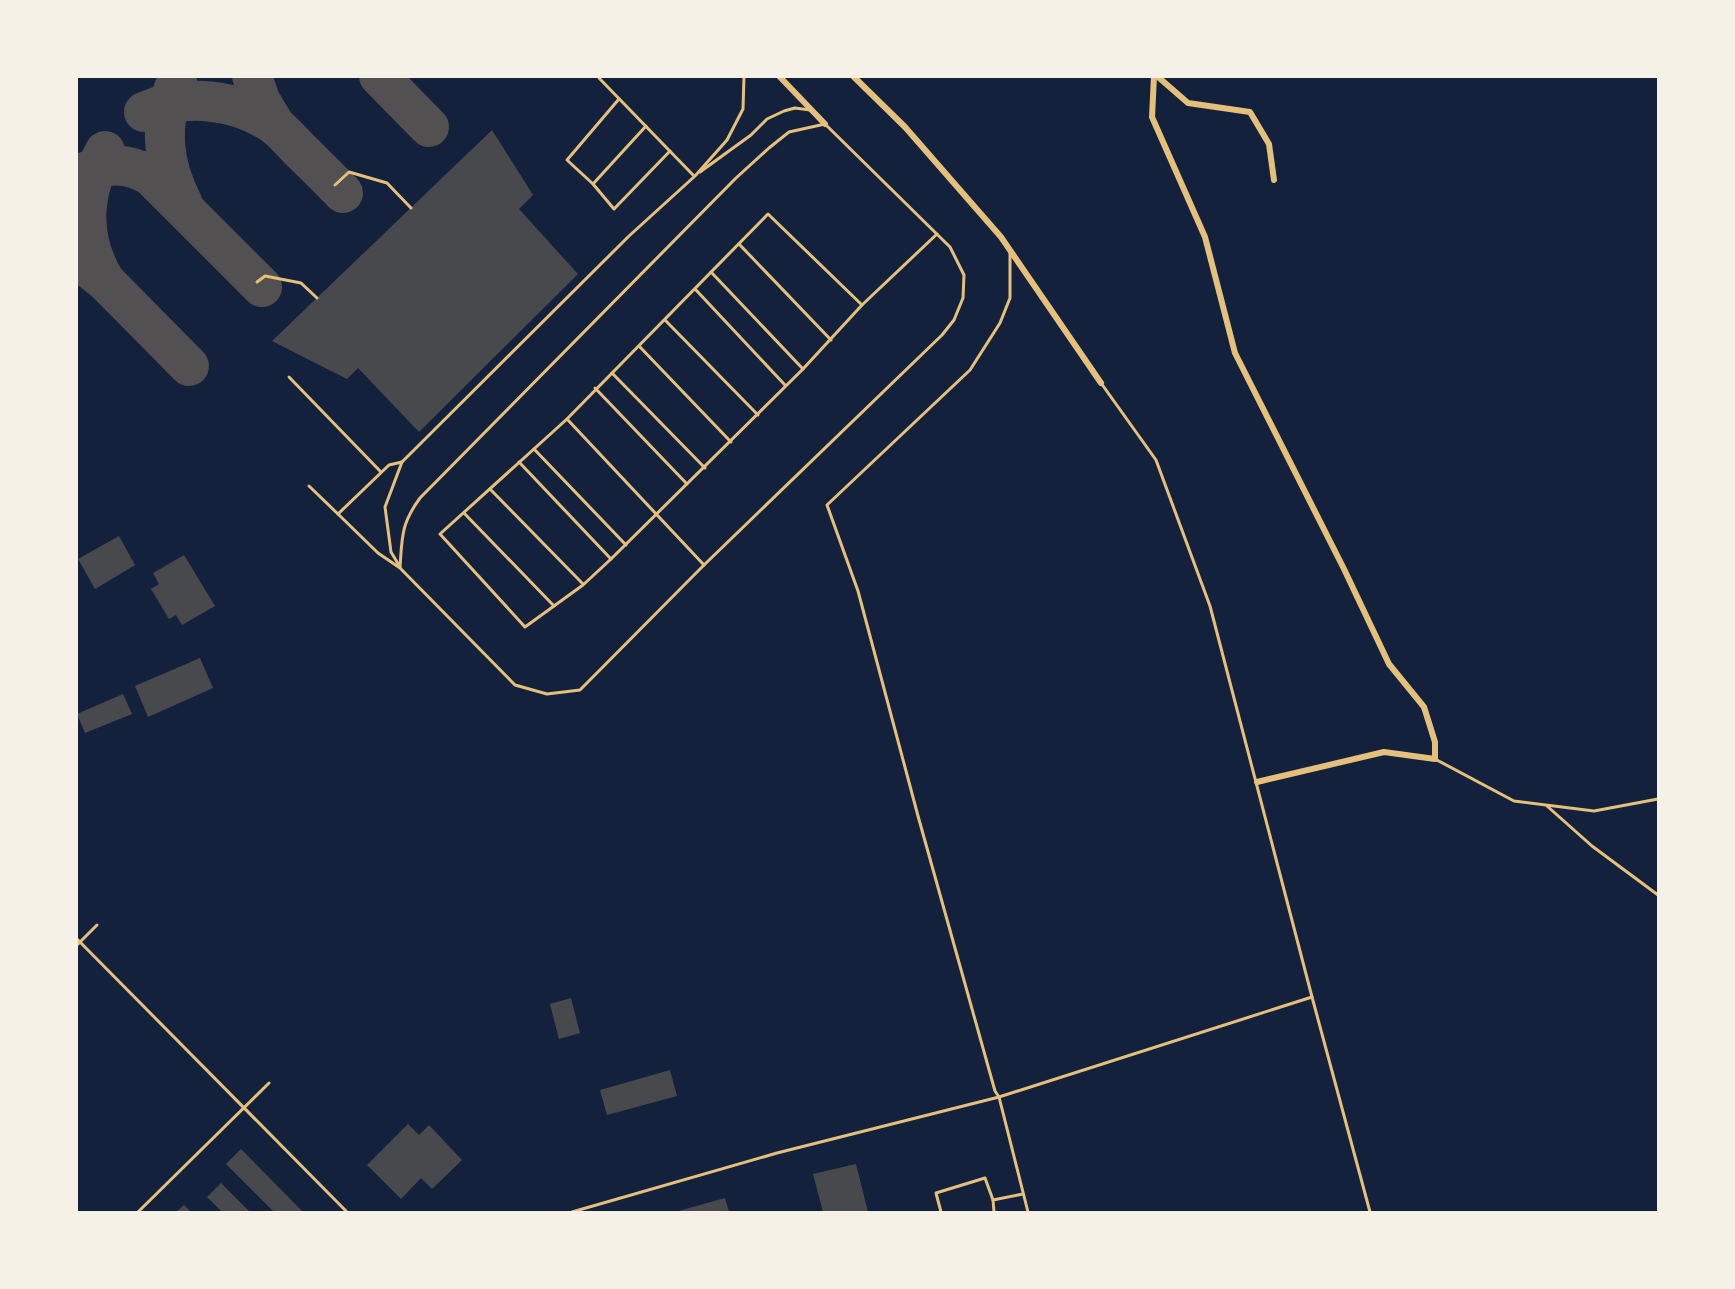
<svg xmlns="http://www.w3.org/2000/svg" width="1735" height="1289" font-family="'Nunito Sans',sans-serif">
<rect width="100%" height="100%" fill="#14213d"/>
<g fill="none" stroke-linecap="round" stroke-linejoin="round">
<g stroke="#525050" stroke-width="40">
<path d="M252 76 260 100 275 125"/>
<path d="M379 76 429 127"/>
<path d="M177 81C158 123 162 163 183 204"/>
<path d="M144 112C185 93 236 99 273 124 282 130 289 139 297 147 312 162 328 177 343 193"/>
<path d="M105 151C81 194 79 238 105 281"/>
<path d="M82 173C107 163 127 162 151 176L262 287"/>
<path d="M76 258 105 281 189 366"/>
</g>
</g>
<g fill="#48494c">
<path d="M492 130 533 195 519 209 578 274 419 432 358 368 347 379 272 341Z"/>
<path d="M119 536 135 565 95 589 78 559Z"/>
<path d="M184 555 215 606 182 625 176 615 169 619 151 589 159 584 153 573Z"/>
<path d="M200 658 213 688 148 717 135 686Z"/>
<path d="M123 694 132 714 85 733 77 714Z"/>
<path d="M571 998 580 1033 559 1039 550 1004Z"/>
<path d="M670 1070 677 1096 607 1115 600 1090Z"/>
<path d="M408 1124 419 1135 429 1125 462 1160 432 1189 421 1178 401 1199 367 1165Z"/>
<path d="M241 1149 303 1212H274L226 1164Z"/>
<path d="M856 1164 868 1212H823L813 1174Z"/>
<path d="M221 1183 250 1212H222L207 1197Z"/>
<path d="M725 1198 729 1212H675Z"/>
<path d="M184 1205 191 1212H176Z"/>
</g>
<g fill="none" stroke-linecap="round" stroke-linejoin="round">
<g stroke="#e5c07b" stroke-width="3">
<path d="M335 185 349 172 387 183 411 208"/>
<path d="M257 282 265 276 301 283 317 298"/>
</g>
<g stroke="#e5c07b" stroke-width="3">
<path d="M599 78 694 176"/>
<path d="M619 99 567 160 593 184 614 209 670 151"/>
<path d="M700 172 751 135 767 119 784 111 795 108 810 110"/>
<path d="M593 184 646 126"/>
<path d="M768 214 862 305 803 369 611 559 583 585 525 627 440 534 567 419Z"/>
<path d="M739 244 831 340"/>
<path d="M1010 253V298L1000 323 970 370 827 505 858 591 918 816 995 1091 999 1097 1028 1212"/>
<path d="M711 272 803 369"/>
<path d="M696 290 785 385"/>
<path d="M862 305 937 234"/>
<path d="M665 320 758 415"/>
<path d="M639 346 731 442"/>
<path d="M612 373 705 468"/>
<path d="M289 377 381 472"/>
<path d="M1101 383 1156 460 1210 606 1312 997 1370 1212"/>
<path d="M595 388 687 484"/>
<path d="M567 419 704 565"/>
<path d="M534 449 626 545"/>
<path d="M519 462 611 559"/>
<path d="M309 486 338 514"/>
<path d="M490 489 583 584"/>
<path d="M464 513 554 606"/>
<path d="M400 567 391 552 385 507 402 462 629 236 695 176 727 140 743 109 744 76"/>
<path d="M400 568C402 537 401 524 420 498L736 178 769 148 789 132 825 124 950 247 964 275 963 298 954 320 942 335 704 565 580 690 547 694 515 685 400 568 378 553 338 514 389 465 402 462"/>
<path d="M1435 759 1514 801 1594 811 1658 799"/>
<path d="M1547 806 1592 846 1658 895"/>
<path d="M76 938 347 1212"/>
<path d="M76 946 97 925"/>
<path d="M993 1200 1023 1194"/>
<path d="M138 1212 269 1083"/>
<path d="M572 1212 777 1153 999 1097 1312 997"/>
<path d="M941 1212 936 1193 985 1178 993 1200 994 1212"/>
</g>
<g stroke="#e5c07b" stroke-width="6">
<path d="M779 76 825 124"/>
<path d="M853 76 905 127 1001 237 1101 383"/>
<path d="M1154 76 1152 117 1205 237 1235 353 1344 569 1389 664 1424 707 1435 742V759L1384 752 1257 782"/>
<path d="M1157 76 1188 103 1250 112 1269 144 1274 180"/>
</g>
</g>
<rect width="1735" height="1289" fill="none" stroke="#f6f1e7" stroke-width="156"/>
</svg>
